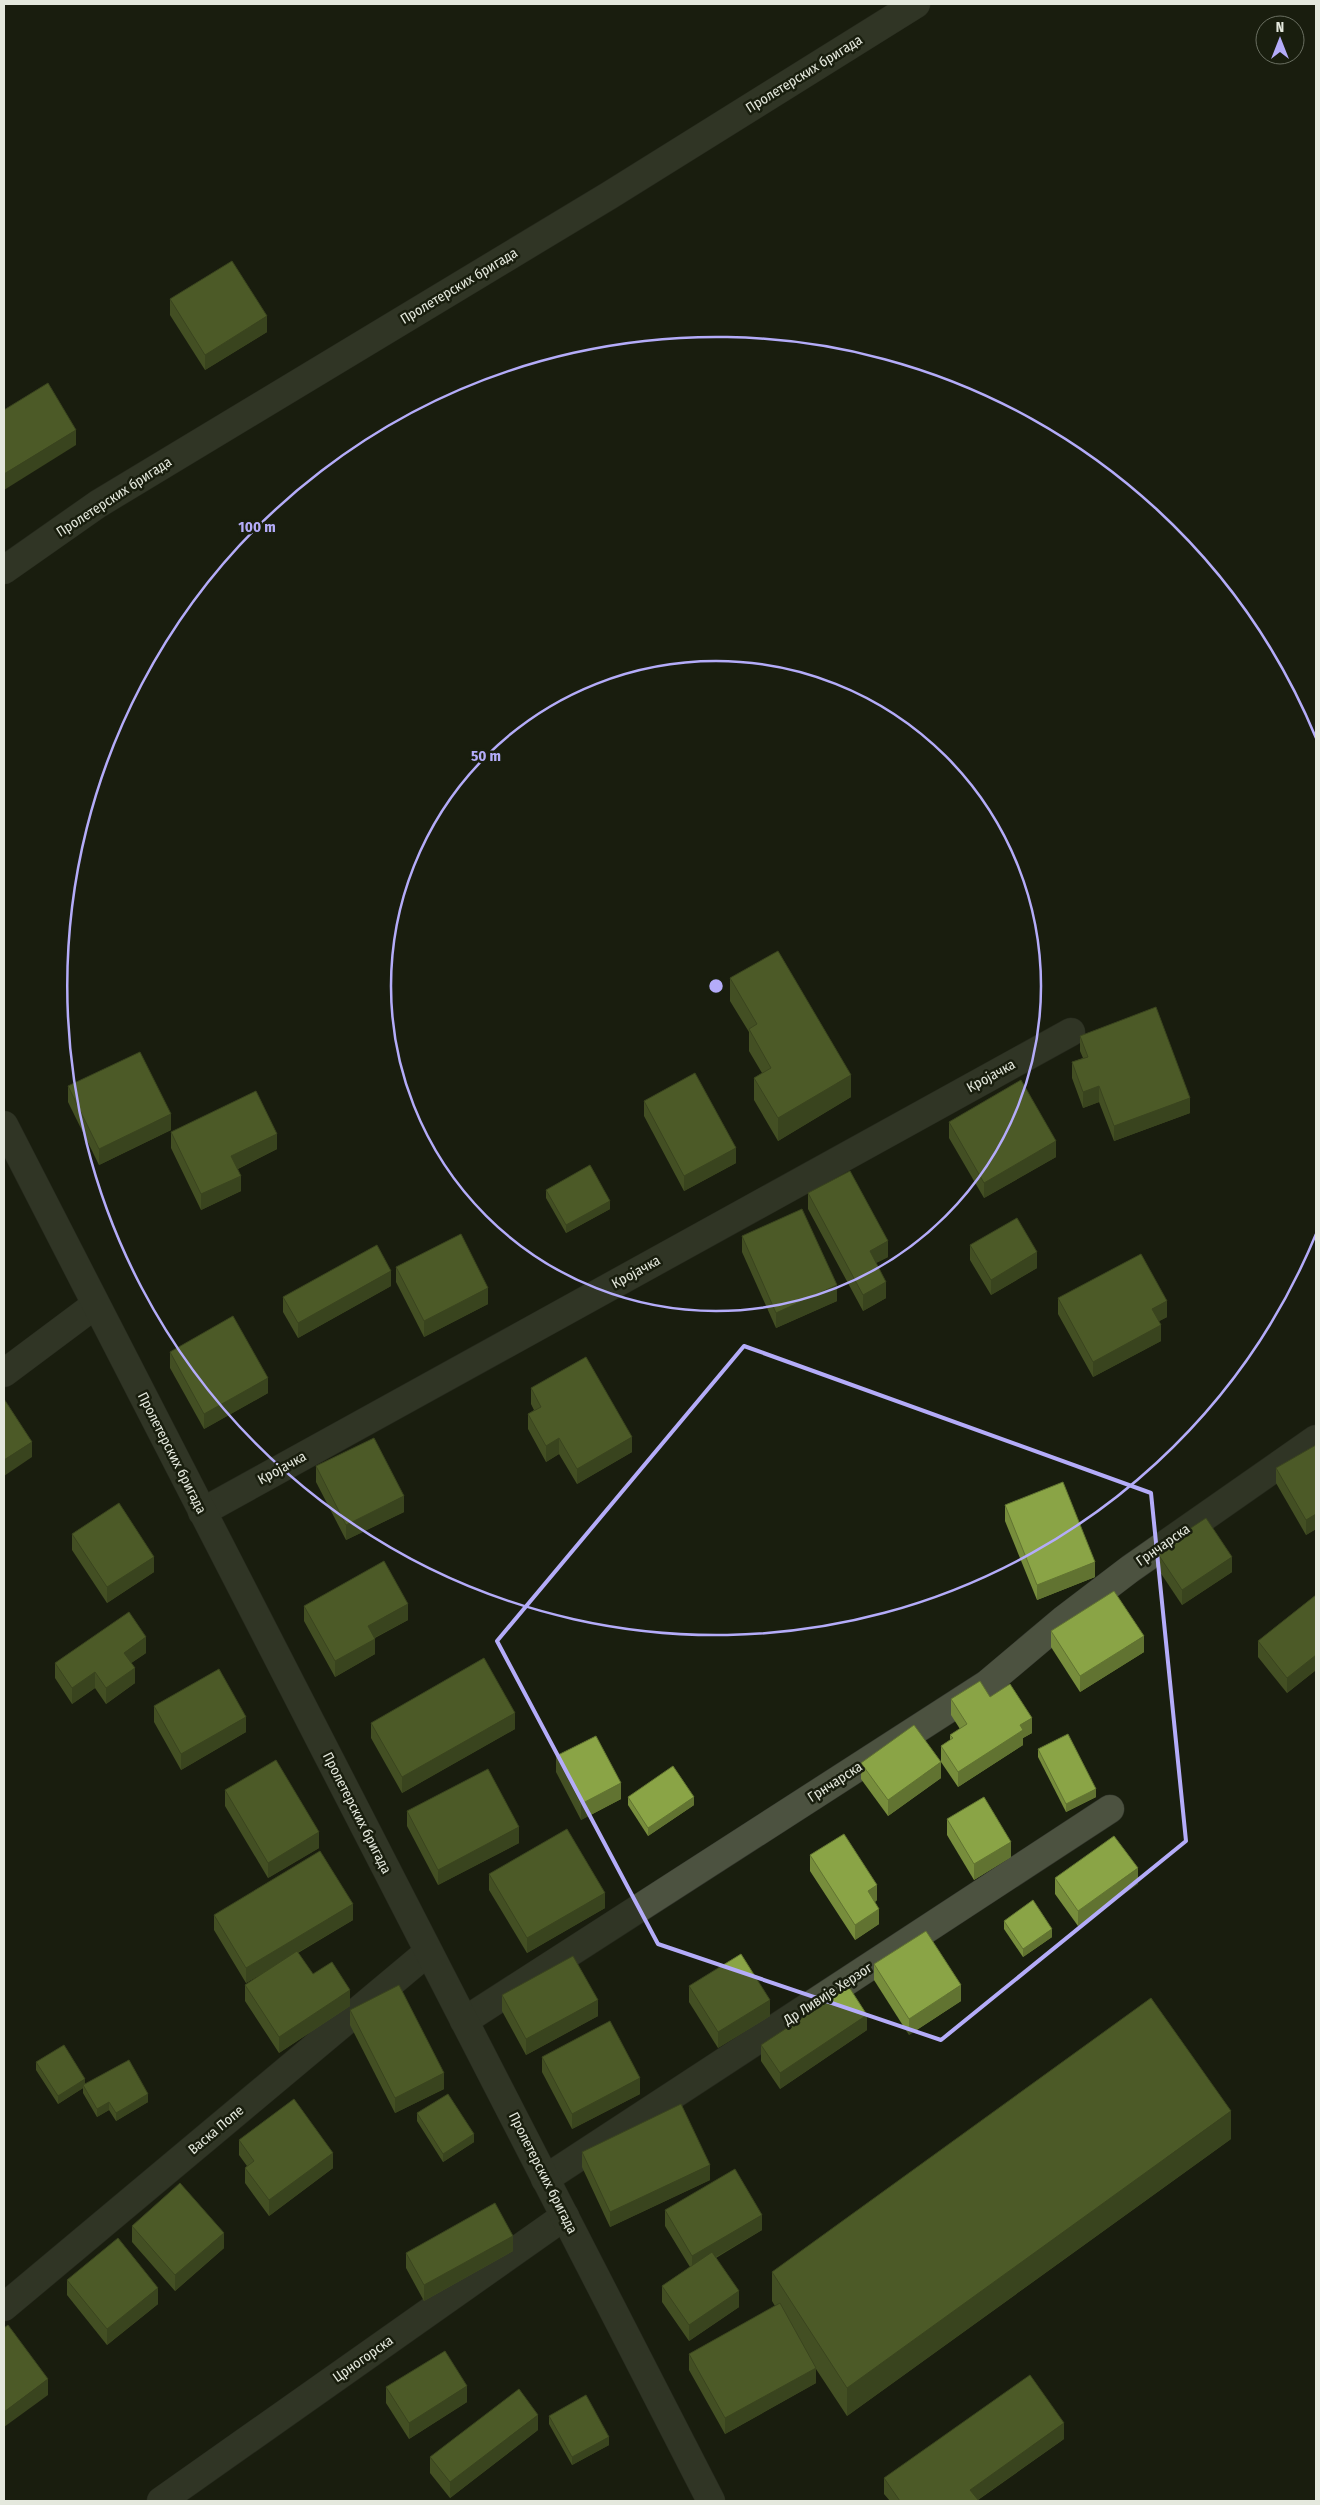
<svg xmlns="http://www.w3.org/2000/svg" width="1320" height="2505" font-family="'Fira Sans Condensed',sans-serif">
<rect width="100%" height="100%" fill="#191e0e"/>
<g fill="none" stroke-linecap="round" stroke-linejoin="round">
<defs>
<g id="minor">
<path d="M4 570 98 504 610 195 916 4"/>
<path d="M4 1373 95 1305"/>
<path d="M202 1512 1071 1032"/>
<path d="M464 2021 987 1684 1063 1620 1130 1569 1316 1439"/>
<path d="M545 2179 1110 1809"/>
<path d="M4 2307 428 1952"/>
<path d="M161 2501 565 2216"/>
</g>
<path id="tertiary" d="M4 1125 711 2501"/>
</defs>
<use href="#minor" stroke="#32352c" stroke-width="29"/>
<use href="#tertiary" stroke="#32352c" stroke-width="29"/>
<use href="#minor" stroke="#4c5240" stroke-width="28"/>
<use href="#tertiary" stroke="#4c5240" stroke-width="28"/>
</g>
<g fill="#778d3c">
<path d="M170 299 267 332 205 370 170 315Z"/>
<path d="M730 978 851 1097 778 1141 754 1100V1078L762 1073 749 1051V1032L730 1001Z"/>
<path d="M1080 1036 1190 1113 1114 1141 1099 1102 1083 1108 1072 1078V1062L1083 1058 1080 1051Z"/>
<path d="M68 1086 171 1130 99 1165 68 1102Z"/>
<path d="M644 1101 736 1163 684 1191 644 1116Z"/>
<path d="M949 1122 1056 1157 984 1198 949 1138Z"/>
<path d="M171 1132 277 1149 238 1169 241 1191 201 1210 171 1148Z"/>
<path d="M546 1190 610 1209 566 1233 546 1198Z"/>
<path d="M808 1193 888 1257 876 1263 886 1298 863 1311 808 1209Z"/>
<path d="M742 1236 837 1301 776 1328 742 1252Z"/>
<path d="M970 1245 1037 1268 991 1295 970 1260Z"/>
<path d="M396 1267 488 1304 424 1337 396 1282Z"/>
<path d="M391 1286 298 1338 283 1312V1297Z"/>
<path d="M1058 1298 1167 1317 1159 1321 1161 1341 1093 1377 1058 1314Z"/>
<path d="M170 1352 268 1393 204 1429 170 1368Z"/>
<path d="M531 1388 632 1452 577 1484 559 1454 546 1462 528 1429V1414L534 1410 531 1404Z"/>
<path d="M1316 1445V1529L1306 1535 1276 1483V1468Z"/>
<path d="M316 1466 404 1512 346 1540 316 1482Z"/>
<path d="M1005 1505 1095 1577 1037 1600 1005 1521Z"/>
<path d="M72 1534 154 1572 107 1603 72 1550Z"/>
<path d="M1156 1551 1232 1572 1182 1605 1156 1566Z"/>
<path d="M1316 1595V1670L1287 1693 1258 1657V1641Z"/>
<path d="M304 1606 408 1620 375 1638V1654L335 1677 304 1621Z"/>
<path d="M1051 1631 1144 1652 1080 1692 1051 1647Z"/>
<path d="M146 1653 131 1663 135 1683 106 1704 95 1688 72 1704 55 1678V1663Z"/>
<path d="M990 1697 1032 1733 1023 1738V1745L958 1787 941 1762V1746L950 1740V1735L960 1729 951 1715V1699Z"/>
<path d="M154 1706 246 1732 181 1770 154 1722Z"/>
<path d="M371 1723 515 1729 402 1793 371 1738Z"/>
<path d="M1038 1749 1096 1797 1066 1812 1038 1757Z"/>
<path d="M556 1756 621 1799 581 1820 556 1772Z"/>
<path d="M861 1763 941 1778 888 1816 861 1779Z"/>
<path d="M225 1790 319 1848 268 1878 225 1806Z"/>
<path d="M628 1797 694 1805 648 1836 628 1805Z"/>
<path d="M407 1811 519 1843 438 1885 407 1826Z"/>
<path d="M947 1819 1011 1857 974 1880 947 1835Z"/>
<path d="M810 1855 877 1900 875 1902 879 1924 855 1940 810 1871Z"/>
<path d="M489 1874 605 1908 527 1953 489 1890Z"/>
<path d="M1055 1878 1138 1884 1078 1926 1055 1894Z"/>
<path d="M214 1915 353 1920 298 1953 313 1974 350 2006 279 2053 245 2001V1985L265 1972 246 1983 214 1930Z"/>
<path d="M1004 1921 1052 1937 1023 1957 1004 1929Z"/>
<path d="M874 1964 961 2001 909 2035 874 1980Z"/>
<path d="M689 1986 770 2016 718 2048 689 2002Z"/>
<path d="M502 1995 598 2016 526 2055 502 2011Z"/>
<path d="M350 2010 444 2089 395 2113 350 2025Z"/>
<path d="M867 2030 780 2089 761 2061V2045Z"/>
<path d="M542 2057 640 2094 572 2129 542 2072Z"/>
<path d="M36 2062 85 2084 148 2102 116 2121 109 2110 97 2117 83 2093V2088L58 2104 36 2070Z"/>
<path d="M417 2113 474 2142 443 2162 417 2121Z"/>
<path d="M1231 2139 847 2416 816 2369V2383L725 2434 689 2370V2354L775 2306 772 2301V2272Z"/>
<path d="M239 2140 333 2168 269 2216 245 2183V2168L247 2166 239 2155Z"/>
<path d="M582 2152 710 2180 610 2227 582 2167Z"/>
<path d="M665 2210 762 2230 716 2258 739 2307 689 2341 662 2302V2286L690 2267 665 2226Z"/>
<path d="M132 2226 224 2248 175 2291 132 2242Z"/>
<path d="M513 2251 424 2301 406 2268V2253Z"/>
<path d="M67 2280 158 2304 107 2345 67 2295Z"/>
<path d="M386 2387 467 2402 409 2439 386 2403Z"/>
<path d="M549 2416 609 2445 572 2465 549 2424Z"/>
<path d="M538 2430 450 2498 430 2473V2457Z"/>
<path d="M1064 2439 978 2500 979 2501H890L884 2494V2478Z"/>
</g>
<g fill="#617331">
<path d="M267 316V332L205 370V355Z"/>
<path d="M76 430V445L4 490V474Z"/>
<path d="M851 1075V1097L778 1141V1118Z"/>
<path d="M1099 1086V1102L1083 1108V1092Z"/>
<path d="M1190 1098V1113L1114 1141V1126Z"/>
<path d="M171 1114V1130L99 1165V1149Z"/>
<path d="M277 1134V1149L231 1172V1156Z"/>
<path d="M1056 1141V1157L984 1198V1183Z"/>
<path d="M736 1148V1163L684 1191V1176Z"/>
<path d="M241 1176V1191L201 1210V1194Z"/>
<path d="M610 1201V1209L566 1233V1225Z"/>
<path d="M888 1241V1257L870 1266V1251Z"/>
<path d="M1037 1252V1268L991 1295V1280Z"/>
<path d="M391 1271V1286L298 1338V1323Z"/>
<path d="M886 1282V1298L863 1311V1295Z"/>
<path d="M837 1285V1301L776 1328V1313Z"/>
<path d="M488 1288V1304L424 1337V1321Z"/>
<path d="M1167 1301V1317L1152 1325V1309Z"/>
<path d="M1161 1325V1341L1093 1377V1362Z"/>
<path d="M268 1378V1393L204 1429V1414Z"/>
<path d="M632 1437V1452L577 1484V1469Z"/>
<path d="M559 1438V1454L546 1462V1446Z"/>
<path d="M32 1442V1457L4 1476V1460Z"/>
<path d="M404 1496V1512L346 1540V1525Z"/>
<path d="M1316 1514V1529L1306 1535V1520Z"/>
<path d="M154 1557V1572L107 1603V1587Z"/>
<path d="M1232 1557V1572L1182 1605V1590Z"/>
<path d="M1095 1562V1577L1037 1600V1585Z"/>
<path d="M408 1604V1620L368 1641V1626Z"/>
<path d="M1144 1636V1652L1080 1692V1676Z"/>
<path d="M146 1637V1653L124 1668V1653Z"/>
<path d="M375 1639V1654L335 1677V1661Z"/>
<path d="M1316 1655V1670L1287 1693V1678Z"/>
<path d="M135 1668V1683L106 1704V1688Z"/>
<path d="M95 1672V1688L72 1704V1688Z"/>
<path d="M515 1713V1729L402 1793V1777Z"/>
<path d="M246 1717V1732L181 1770V1754Z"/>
<path d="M1032 1718V1733L1023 1738V1745L958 1787V1772L1020 1725Z"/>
<path d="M941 1762V1778L888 1816V1800Z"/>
<path d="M621 1783V1799L581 1820V1804Z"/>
<path d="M1096 1789V1797L1066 1812V1804Z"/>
<path d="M694 1797V1805L648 1836V1828Z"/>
<path d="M519 1827V1843L438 1885V1870Z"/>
<path d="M319 1832V1848L268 1878V1863Z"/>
<path d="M1011 1842V1857L974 1880V1864Z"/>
<path d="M1138 1868V1884L1078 1926V1911Z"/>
<path d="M877 1885V1900L868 1906V1891Z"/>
<path d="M605 1893V1908L527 1953V1938Z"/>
<path d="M353 1904V1920L246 1983V1968Z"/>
<path d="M879 1909V1924L855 1940V1925Z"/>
<path d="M1052 1929V1937L1023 1957V1949Z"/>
<path d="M961 1985V2001L909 2035V2019Z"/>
<path d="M350 1990V2006L279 2053V2037Z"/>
<path d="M598 2000V2016L526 2055V2039Z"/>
<path d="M770 2000V2016L718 2048V2032Z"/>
<path d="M867 2015V2030L780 2089V2073Z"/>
<path d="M444 2073V2089L395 2113V2098Z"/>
<path d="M640 2078V2094L572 2129V2114Z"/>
<path d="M85 2079V2087L83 2085V2088L58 2104V2096Z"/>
<path d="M148 2094V2102L116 2121V2113Z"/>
<path d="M109 2102V2110L97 2117V2109Z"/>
<path d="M1231 2111V2139L847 2416V2388Z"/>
<path d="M474 2134V2142L443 2162V2154Z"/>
<path d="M333 2153V2168L269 2216V2200Z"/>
<path d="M710 2165V2180L610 2227V2212Z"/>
<path d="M762 2215V2230L692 2271V2256Z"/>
<path d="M224 2233V2248L175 2291V2275Z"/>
<path d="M513 2236V2251L424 2301V2285Z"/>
<path d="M158 2288V2304L107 2345V2329Z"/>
<path d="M739 2291V2307L689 2341V2325Z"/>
<path d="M816 2368V2383L725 2434V2418Z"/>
<path d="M48 2379V2395L4 2427V2412Z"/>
<path d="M467 2386V2402L409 2439V2423Z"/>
<path d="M538 2415V2430L450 2498V2482Z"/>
<path d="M1064 2423V2439L976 2501 970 2490Z"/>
<path d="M609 2437V2445L572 2465V2457Z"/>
</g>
<g fill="#8aa446" stroke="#617331">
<path d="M232 261 267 316 205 355 170 299Z"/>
<path d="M48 383 76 430 4 474V410Z"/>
<path d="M778 951 851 1075 778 1118 754 1078 771 1068 749 1029 757 1024 730 978Z"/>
<path d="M1156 1007 1190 1098 1114 1126 1099 1086 1083 1092 1072 1062 1088 1057 1080 1036Z"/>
<path d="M140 1052 171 1114 99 1149 68 1086Z"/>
<path d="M695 1073 736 1148 684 1176 644 1101Z"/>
<path d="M1021 1080 1056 1141 984 1183 949 1122Z"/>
<path d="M256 1091 277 1134 231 1156 241 1176 201 1194 171 1132Z"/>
<path d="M590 1165 610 1201 566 1225 546 1190Z"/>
<path d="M850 1171 888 1241 870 1251 886 1282 863 1295 808 1193Z"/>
<path d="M802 1209 837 1285 776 1313 742 1236Z"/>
<path d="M1017 1218 1037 1252 991 1280 970 1245Z"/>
<path d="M461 1234 488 1288 424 1321 396 1267Z"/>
<path d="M377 1245 391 1271 298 1323 283 1297Z"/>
<path d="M1141 1254 1167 1301 1152 1309 1161 1325 1093 1362 1058 1298Z"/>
<path d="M233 1316 268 1378 204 1414 170 1352Z"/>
<path d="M586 1357 632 1437 577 1469 559 1438 546 1446 528 1414 541 1407 531 1388Z"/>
<path d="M4 1399 32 1442 4 1460Z"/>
<path d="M374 1438 404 1496 346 1525 316 1466Z"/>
<path d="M1316 1445V1514L1306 1520 1276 1468Z"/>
<path d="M1063 1482 1095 1562 1037 1585 1005 1505Z"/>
<path d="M119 1503 154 1557 107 1587 72 1534Z"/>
<path d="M1206 1518 1232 1557 1182 1590 1156 1551Z"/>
<path d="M384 1561 408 1604 368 1626 375 1639 335 1661 304 1606Z"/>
<path d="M1114 1591 1144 1636 1080 1676 1051 1631Z"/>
<path d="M1316 1595V1655L1287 1678 1258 1641Z"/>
<path d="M129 1612 146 1637 124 1653 135 1668 106 1688 95 1672 72 1688 55 1663Z"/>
<path d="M484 1658 515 1713 402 1777 371 1723Z"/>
<path d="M219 1669 246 1717 181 1754 154 1706Z"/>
<path d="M980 1681 990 1697 1010 1684 1032 1718 1020 1725 1023 1730 958 1772 941 1746 953 1738 950 1735 967 1724 951 1699Z"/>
<path d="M914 1725 941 1762 888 1800 861 1763Z"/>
<path d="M1068 1734 1096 1789 1066 1804 1038 1749Z"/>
<path d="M596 1736 621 1783 581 1804 556 1756Z"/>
<path d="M276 1760 319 1832 268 1863 225 1790Z"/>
<path d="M673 1766 694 1797 648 1828 628 1797Z"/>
<path d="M488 1769 519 1827 438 1870 407 1811Z"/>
<path d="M984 1797 1011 1842 974 1864 947 1819Z"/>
<path d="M567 1829 605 1893 527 1938 489 1874Z"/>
<path d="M844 1834 877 1885 868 1891 879 1909 855 1925 810 1855Z"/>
<path d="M1114 1836 1138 1868 1078 1911 1055 1878Z"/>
<path d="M320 1851 353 1904 246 1968 214 1915Z"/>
<path d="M1033 1900 1052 1929 1023 1949 1004 1921Z"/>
<path d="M926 1931 961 1985 909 2019 874 1964Z"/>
<path d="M297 1951 313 1974 332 1962 350 1990 279 2037 245 1985Z"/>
<path d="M741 1954 770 2000 718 2032 689 1986Z"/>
<path d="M573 1956 598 2000 526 2039 502 1995Z"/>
<path d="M399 1985 444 2073 395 2098 350 2010Z"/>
<path d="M849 1987 867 2015 780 2073 761 2045Z"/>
<path d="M1151 1998 1231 2111 847 2388 772 2272Z"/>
<path d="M610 2021 640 2078 572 2114 542 2057Z"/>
<path d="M64 2045 85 2079 58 2096 36 2062Z"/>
<path d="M129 2060 148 2094 116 2113 109 2102 97 2109 83 2085Z"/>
<path d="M448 2094 474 2134 443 2154 417 2113Z"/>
<path d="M294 2099 333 2153 269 2200 245 2168 254 2161 239 2140Z"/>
<path d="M681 2104 710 2165 610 2212 582 2152Z"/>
<path d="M735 2169 762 2215 692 2256 665 2210Z"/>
<path d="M180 2183 224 2233 175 2275 132 2226Z"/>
<path d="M495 2203 513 2236 424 2285 406 2253Z"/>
<path d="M118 2238 158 2288 107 2329 67 2280Z"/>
<path d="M712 2252 739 2291 689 2325 662 2286Z"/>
<path d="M780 2303 816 2368 725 2418 689 2354Z"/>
<path d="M8 2325 48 2379 4 2412V2328Z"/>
<path d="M445 2351 467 2386 409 2423 386 2387Z"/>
<path d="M1030 2375 1064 2423 970 2490 979 2501H900L884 2478Z"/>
<path d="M519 2389 538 2415 450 2482 430 2457Z"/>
<path d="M586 2395 609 2437 572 2457 549 2416Z"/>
</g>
<path d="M0 0H1320V2505H0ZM744 1346 1151 1493 1186 1841 941 2040 658 1944 497 1641Z" fill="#191e0e" fill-opacity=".55" fill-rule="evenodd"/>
<path fill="none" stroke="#b4acf9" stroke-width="4" stroke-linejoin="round" d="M744 1346 1151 1493 1186 1841 941 2040 658 1944 497 1641Z"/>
<g fill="none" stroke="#b4acf9" stroke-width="2.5">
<circle cx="716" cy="986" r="325"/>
<path d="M1316 1234A649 649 0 1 1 1316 738"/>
</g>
<g text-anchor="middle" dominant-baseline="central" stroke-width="5" stroke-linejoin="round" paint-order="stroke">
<g font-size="14" fill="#e4e8dd" stroke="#191e0e">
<text transform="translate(804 74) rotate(-32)">Пролетерских бригада</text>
<text transform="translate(459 286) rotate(-31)">Пролетерских бригада</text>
<text transform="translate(114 497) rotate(-33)">Пролетерских бригада</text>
<text transform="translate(991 1076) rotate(-29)">Кројачка</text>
<text transform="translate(636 1272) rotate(-29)">Кројачка</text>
<text transform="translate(172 1453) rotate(63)">Пролетерских бригада</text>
<text transform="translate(282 1468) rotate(-29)">Кројачка</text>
<text transform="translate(1163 1545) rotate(-35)">Грнчарска</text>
<text transform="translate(835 1782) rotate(-33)">Грнчарска</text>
<text transform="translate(357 1813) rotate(63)">Пролетерских бригада</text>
<text transform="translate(828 1994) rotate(-33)">Др Ливије Херзог</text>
<text transform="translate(216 2130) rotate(-40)">Васка Попе</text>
<text transform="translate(543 2173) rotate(63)">Пролетерских бригада</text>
<text transform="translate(363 2359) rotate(-35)">Црногорска</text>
</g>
</g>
<circle cx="716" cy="986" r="8" fill="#b4acf9" stroke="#191e0e" stroke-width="2.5"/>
<g font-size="15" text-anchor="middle" font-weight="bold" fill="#b4acf9" stroke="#191e0e" stroke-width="5" stroke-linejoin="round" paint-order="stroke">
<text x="257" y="532">100 m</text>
<text x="486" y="761">50 m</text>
</g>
<rect width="1320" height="2505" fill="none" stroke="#e4e8dd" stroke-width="10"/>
<g transform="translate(1280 40)"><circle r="24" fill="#191e0e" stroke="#6a6f61"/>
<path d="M0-4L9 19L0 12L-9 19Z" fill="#b4acf9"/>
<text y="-8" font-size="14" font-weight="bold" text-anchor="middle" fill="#e4e8dd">N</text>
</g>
</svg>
